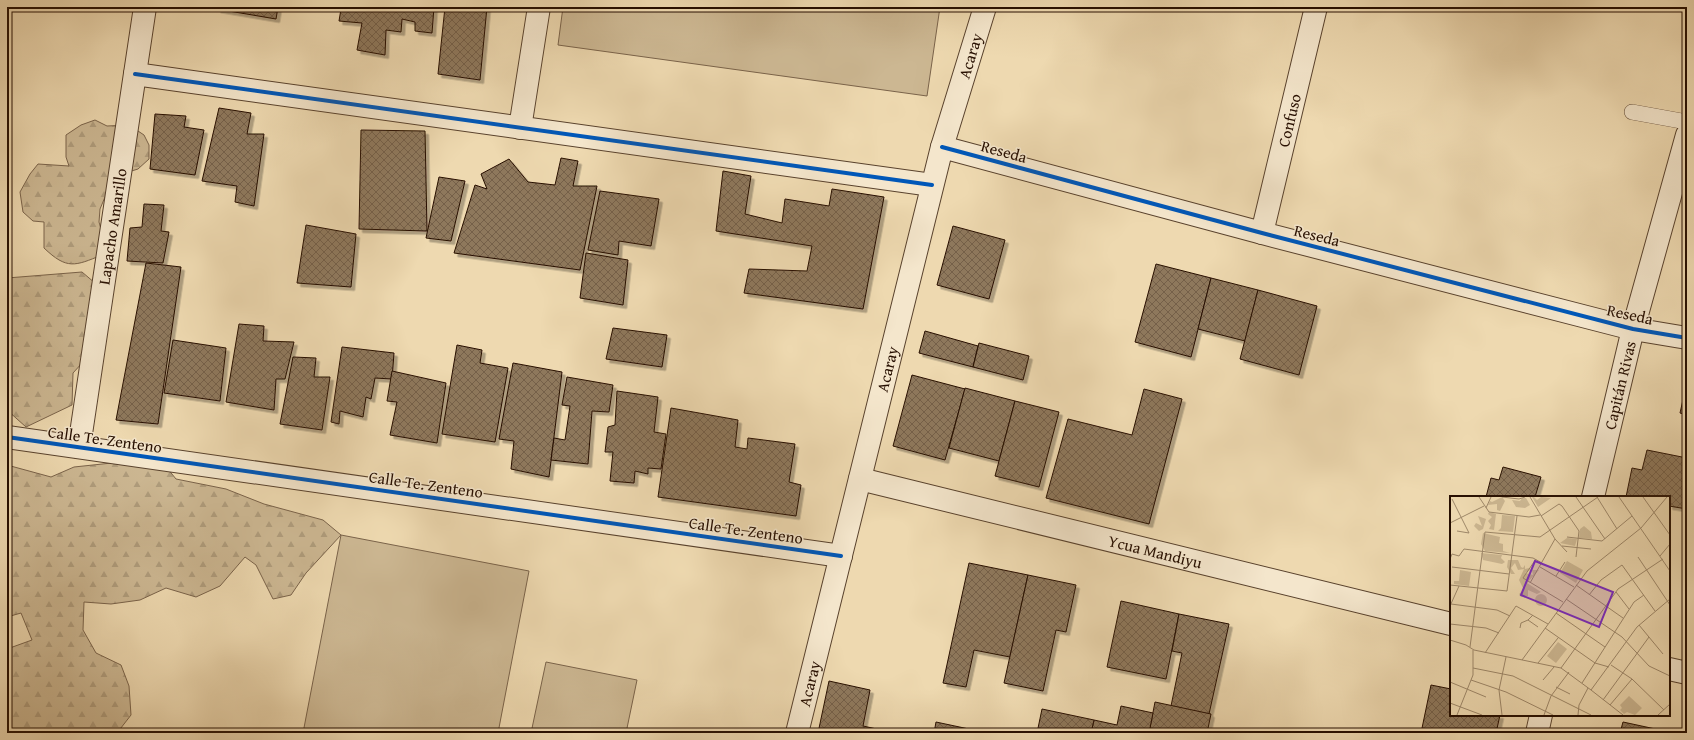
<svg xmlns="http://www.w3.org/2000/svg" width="1694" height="740" font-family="'Gentium Book Plus',serif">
<defs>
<pattern id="forest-firs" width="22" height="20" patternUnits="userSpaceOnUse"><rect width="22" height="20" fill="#ccb792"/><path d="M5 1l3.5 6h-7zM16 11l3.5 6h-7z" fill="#af9c7c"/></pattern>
<pattern id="building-cross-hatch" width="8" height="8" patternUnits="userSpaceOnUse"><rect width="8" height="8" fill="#8e785c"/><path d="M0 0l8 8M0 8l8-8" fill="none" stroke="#74614a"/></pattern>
<filter id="shadow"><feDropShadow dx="3.5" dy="3.5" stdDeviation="0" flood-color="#0004"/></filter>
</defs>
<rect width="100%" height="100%" fill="#eed9b0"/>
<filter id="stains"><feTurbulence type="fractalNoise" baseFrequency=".005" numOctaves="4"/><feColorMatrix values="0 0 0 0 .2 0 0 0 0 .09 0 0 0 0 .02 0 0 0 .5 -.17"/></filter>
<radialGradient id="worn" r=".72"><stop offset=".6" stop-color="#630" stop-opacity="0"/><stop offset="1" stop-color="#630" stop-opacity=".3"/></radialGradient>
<g fill="url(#forest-firs)" stroke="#7a634a">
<path d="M95 120 107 126 129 125 144 135 149 145V159L138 169 125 173 117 190 105 197 100 209 99 222 104 240 102 255C75 266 67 270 44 248V222L33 221 23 212 20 192 30 174 38 164 69 166 66 157V135L81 125Z"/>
<path d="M82 272 102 289 93 351 73 373 72 405 26 427 7 410V278Z"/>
<path d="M159 458 176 479 226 489 264 504 323 520 341 535 306 573 291 595 273 599 256 565 245 557 220 586 196 597 166 588 140 600 111 604 84 602 83 630 96 653 121 665 129 686 131 715 117 733H7V649L32 640 21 613 7 617V465L51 477 74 467Z"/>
</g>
<g fill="#ccb792" stroke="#7a634a">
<path d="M563 7H940L927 96 558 45Z"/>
<path d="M341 535 529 571 498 733H303Z"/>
<path d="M546 662 637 680 626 733H531Z"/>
</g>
<g fill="url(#building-cross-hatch)" stroke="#270f01" filter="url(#shadow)">
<path d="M218 7H278L276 19 217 9Z"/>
<path d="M334 7H434L432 33 415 31V22L402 19 401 32 386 30 385 55 357 50 362 23 339 21 341 9Z"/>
<path d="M445 7H487L480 80 438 74Z"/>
<path d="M219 108 251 113 247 134H264L254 206 235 202 237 186 202 181Z"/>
<path d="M155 114 186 116 184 127 204 130 195 175 150 169Z"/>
<path d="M361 130 425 131 427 231 359 229Z"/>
<path d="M561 158 578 161 573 186H597L580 270 454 253 475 185 487 189 481 174 509 159 528 182 555 185Z"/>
<path d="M723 171 751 176 745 214 782 223 785 199 829 206 832 189 884 197 863 309 744 293 749 269 807 271 812 246 716 231Z"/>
<path d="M439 177 465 181 451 241 426 238Z"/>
<path d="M600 191 659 199 651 246 619 241 618 255 588 250Z"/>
<path d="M144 204 164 205 161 231 169 232 163 263 127 261 130 228 142 227Z"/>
<path d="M306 225 356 234 351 287 297 283Z"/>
<path d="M953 226 1005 240 989 299 937 285Z"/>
<path d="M586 253 628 260 623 305 580 298Z"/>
<path d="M146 263 181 267 158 424 116 420Z"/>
<path d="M1156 264 1211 278 1191 357 1135 342Z"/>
<path d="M1211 278 1258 290 1245 341 1198 329Z"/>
<path d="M1258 290 1317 306 1299 375 1240 359Z"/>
<path d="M239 324 264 326 263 341 294 342 285 379H276L274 410 226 402Z"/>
<path d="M613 328 667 335 662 367 606 359Z"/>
<path d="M925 331 978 346 973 367 919 353Z"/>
<path d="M173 340 226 348 220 401 164 393Z"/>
<path d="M979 343 1029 356 1023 380 973 367Z"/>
<path d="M457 345 482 350 480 363 508 368 495 442 442 434Z"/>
<path d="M342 347 394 353 392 379 375 378 371 399 366 397 363 417 340 411 339 424 331 422Z"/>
<path d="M293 357 316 358 314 377H330L322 430 280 424Z"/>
<path d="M513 363 562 372 549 477 511 469 514 441 499 439Z"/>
<path d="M392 371 446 383 437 443 390 435 397 402 387 401Z"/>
<path d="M912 375 965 389 945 460 893 446Z"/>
<path d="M567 377 613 385 609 412 592 411 588 464 551 460 554 438 565 440 570 406 562 405Z"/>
<path d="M1687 382V415L1680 413Z"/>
<path d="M965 388 1015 401 999 461 949 448Z"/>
<path d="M1144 389 1182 399 1149 524 1046 498 1068 419 1132 435Z"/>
<path d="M617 391 658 397 654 432 666 434 661 469 648 468V474L635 471 634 483 610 481 613 452H605L608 427 615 425Z"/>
<path d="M1015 401 1059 412 1039 487 995 476Z"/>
<path d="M671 408 738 420 735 447 747 449 748 438 795 444 789 482 801 485 796 516 658 497Z"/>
<path d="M1647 450 1687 458V509L1669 506V497H1626L1632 468 1642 470Z"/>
<path d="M1503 467 1541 477 1535 497H1486L1491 478 1499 480Z"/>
<path d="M969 563 1028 575 1010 657 974 650 966 687 943 683Z"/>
<path d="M1028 575 1076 585 1066 632 1056 630 1043 691 1004 683Z"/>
<path d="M1121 601 1179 614 1166 679 1107 667Z"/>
<path d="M1179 614 1229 624 1209 714 1171 706 1182 653 1172 651Z"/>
<path d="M829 681 870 690 863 726 895 733H818Z"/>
<path d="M1431 685 1451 689V715H1500L1496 733H1421Z"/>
<path d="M1155 702 1211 714 1207 733H1149Z"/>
<path d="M1121 706 1153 713 1149 733H1091L1094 720 1117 725Z"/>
<path d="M1042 709 1094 720 1091 733H1037Z"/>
<path d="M936 722 983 732V733H934Z"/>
<path d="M1623 722 1674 733H1620Z"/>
</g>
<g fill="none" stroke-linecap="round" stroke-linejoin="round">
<defs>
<path id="service" d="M1632 112 1687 122"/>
<g id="minor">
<path d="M135 74 932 185"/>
<path d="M520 128 539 7"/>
<path d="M942 147 1262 233 1633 329 1687 338"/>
<path id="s1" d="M1262 233 1316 7"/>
<path d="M7 437 841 556"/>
<path id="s2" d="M79 447 145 7"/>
<path id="s3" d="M860 479 1451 624"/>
<path id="s4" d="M1593 497 1633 329 1687 135"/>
<path d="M1669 669 1687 673"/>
<path id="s5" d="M797 733 942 147 985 7"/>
<path d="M1537 733 1541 715"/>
</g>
</defs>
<use href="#service" stroke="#59422d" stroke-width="16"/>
<use href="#minor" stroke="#59422d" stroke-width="24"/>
<use href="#service" stroke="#f4e6cc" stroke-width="15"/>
<use href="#minor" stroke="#f4e6cc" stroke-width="22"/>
<defs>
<g id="cycleway">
<path d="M135 74 932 185"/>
<path d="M942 147 1262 233 1633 329 1687 338"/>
<path d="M7 437 841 556"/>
</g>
</defs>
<use href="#cycleway" stroke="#f4e6cc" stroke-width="6"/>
<use href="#cycleway" stroke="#0057b8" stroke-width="4"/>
</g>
<g text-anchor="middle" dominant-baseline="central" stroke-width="3" stroke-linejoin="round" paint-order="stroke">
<g font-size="16" fill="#270f01" stroke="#f4e6cc">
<text stroke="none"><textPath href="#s5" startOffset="699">Acaray</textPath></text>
<text stroke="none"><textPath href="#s1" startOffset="116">Confuso</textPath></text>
<text transform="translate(1004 151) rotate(15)">Reseda</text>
<text stroke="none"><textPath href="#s2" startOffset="223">Lapacho Amarillo</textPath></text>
<text transform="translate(1317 235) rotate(14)">Reseda</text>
<text transform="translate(1630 314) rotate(12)">Reseda</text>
<text stroke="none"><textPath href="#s5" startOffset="375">Acaray</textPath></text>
<text stroke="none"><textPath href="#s4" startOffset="115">Capitán Rivas</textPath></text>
<text transform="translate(105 439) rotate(8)">Calle Te. Zenteno</text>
<text transform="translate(426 484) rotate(8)">Calle Te. Zenteno</text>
<text transform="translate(746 530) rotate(8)">Calle Te. Zenteno</text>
<text stroke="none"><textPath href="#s3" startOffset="304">Ycua Mandiyu</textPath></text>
<text stroke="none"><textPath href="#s5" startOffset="51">Acaray</textPath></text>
</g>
</g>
<g transform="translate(1450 496)">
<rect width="220" height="220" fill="#eed9b0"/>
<path d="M52 19 65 20 63 36 48 35 51 32ZM134 30 141 36 142 43 129 42 130 33Z" fill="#ccb792"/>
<path d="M52 1 55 5 50 15 47 14V8L38 9 40 5 42 6ZM82 1H84L87 4 91 1 101 2 88 11ZM72 2H76L80 9 75 12 66 11 62 4 70 5ZM39 16 46 18 44 34 39 33 41 29 38 25 42 21 38 18ZM28 20 36 23 33 33 29 35 24 30 26 27 32 30ZM33 37 50 41 49 47 53 48V55L60 57 35 55 31 48ZM31 57 52 59 51 62 55 66 52 68 33 64ZM58 64H68L71 71 73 72 75 69V73L79 72 80 74 75 77 83 79 82 74H89L77 87 91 96 87 98 78 94V100L71 101 69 98 74 94 69 84 74 73 68 74 65 67 61 72 65 78H61L57 71Z" fill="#ccb792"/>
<path d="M117 42 127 43 125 50 110 47ZM117 65 133 74 126 87 110 77ZM10 74 21 76 19 90 4 88V85H9ZM85 104a6 6 0 1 1 12 0a6 6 0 1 1-12 0ZM108 146 117 153 106 167 97 160ZM179 200 192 212 185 219 177 216 174 218 170 214 172 212 170 209Z" fill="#ccb792"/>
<path fill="none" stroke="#9e886a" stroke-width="1" d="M29 1 39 16 79 21 90 19M52 1 69 3 75 1M80 1 105 43 117 56M126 1 155 43M147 1 167 33M169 1 220 75M193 1 220 39M2 3 19 37 7 35M36 12 41 1M91 20 109 8 112 10 129 35 126 61M0 27 34 10M117 41 152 45 182 20M112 50 141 53M210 60 220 48M188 61 220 109M0 63 2 58 9 60 14 53 83 62 92 67M86 63 73 82 113 106M2 71 59 78M90 71 124 91M106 80 115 66M80 87 105 43M0 89 57 95 67 20M126 89 173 122M166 96 179 113M139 99 151 84 172 69 205 115M116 103 172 141 199 170 220 180M1 108 47 114 60 120M0 110 9 90M106 117 155 151M83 119 78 124 88 131M0 128 36 132 49 137M189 129 213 158M70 132 71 127 78 124M95 132 145 167 159 171M0 144 16 149 24 154 111 172 141 194 187 131 220 103M20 151 35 36 90 41 148 1M35 157 66 110 98 128M72 164 137 75 191 32 217 1M88 167 108 142M161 169 182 183 214 214M23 172 63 180 141 219M111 172 168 93 213 63M21 184 56 196 103 219M93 184 104 171M0 186 36 201M132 187 184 106 194 99M106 191 120 198M141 194 173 219M153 204 199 141M0 207 32 219M160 209 182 183M7 219 23 179V154M52 219 49 194 56 161M94 219 101 200 119 176M128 219 129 209 138 192M208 219 220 208"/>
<path fill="#7b2cbf" fill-opacity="0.15" stroke="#7b2cbf" stroke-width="2" d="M85 65 163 96 149 131 71 99Z"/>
<rect width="220" height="220" fill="none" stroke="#270f01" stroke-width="2"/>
</g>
<rect width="1694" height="740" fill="none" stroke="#eed9b0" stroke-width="24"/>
<rect x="8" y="8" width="1678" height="724" fill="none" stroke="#270f01" stroke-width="2"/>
<rect x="12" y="12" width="1670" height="716" fill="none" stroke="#270f01"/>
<rect width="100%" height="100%" filter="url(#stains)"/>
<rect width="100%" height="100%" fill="url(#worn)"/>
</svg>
